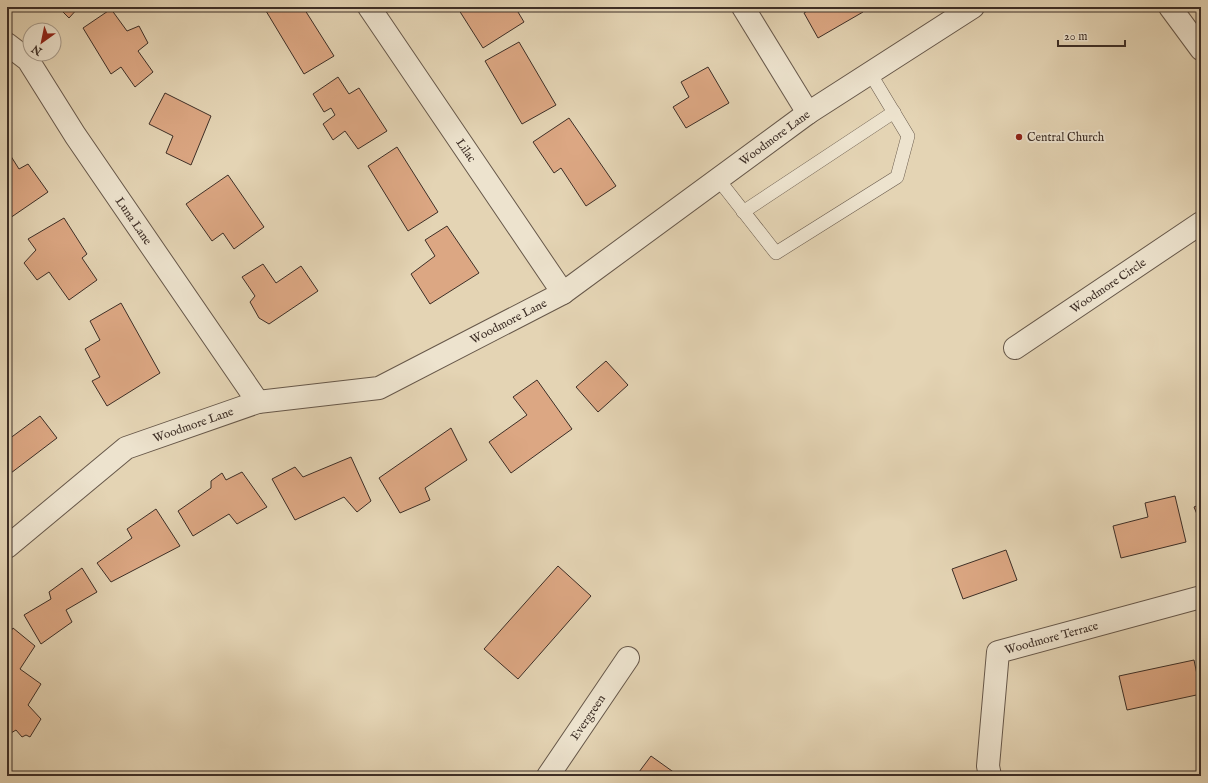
<svg xmlns="http://www.w3.org/2000/svg" width="1208" height="783" font-family="'IM FELL English',serif">
<rect width="100%" height="100%" fill="#e4d4b4"/>
<filter id="stains"><feTurbulence type="fractalNoise" baseFrequency=".005" numOctaves="4"/><feColorMatrix values="0 0 0 0 .2 0 0 0 0 .09 0 0 0 0 .02 0 0 0 .5 -.17"/></filter>
<radialGradient id="worn" r=".72"><stop offset=".6" stop-color="#630" stop-opacity="0"/><stop offset="1" stop-color="#630" stop-opacity=".3"/></radialGradient>
<g fill="#dca783" stroke="#3d2e26">
<path d="M58 7H79L69 18Z"/>
<path d="M272 7H303L334 56 304 74 266 11Z"/>
<path d="M457 7H515L524 22 483 48Z"/>
<path d="M814 7H861L863 12 818 38 804 13Z"/>
<path d="M111 9 127 31 139 26 148 43 138 51 153 72 135 87 121 67 111 74 83 28Z"/>
<path d="M519 42 556 105 522 124 485 61Z"/>
<path d="M708 67 729 103 686 128 673 107 689 97 681 82Z"/>
<path d="M338 77 349 94 359 88 387 131 358 149 345 131 333 140 323 124 335 115 331 108 324 112 313 94Z"/>
<path d="M165 93 211 116 191 165 166 153 173 136 149 124Z"/>
<path d="M569 118 616 186 586 206 561 168 554 173 533 142Z"/>
<path d="M397 147 438 212 408 231 368 166Z"/>
<path d="M7 150 19 169 28 164 48 192 10 218 7 213Z"/>
<path d="M228 175 264 227 234 249 223 233 212 241 186 204Z"/>
<path d="M64 218 87 254 82 258 97 280 69 300 49 272 37 280 24 263 36 250 28 239Z"/>
<path d="M447 226 479 273 430 304 411 274 435 256 425 240Z"/>
<path d="M263 264 276 283 301 266 318 291 269 324 259 318 250 302 255 296 242 277Z"/>
<path d="M121 303 160 373 107 406 92 381 100 377 85 349 100 340 90 321Z"/>
<path d="M606 361 628 385 598 412 576 387Z"/>
<path d="M537 380 572 429 511 473 489 442 527 415 513 397Z"/>
<path d="M40 416 57 438 7 476V436L9 439Z"/>
<path d="M451 428 467 460 425 488 430 500 400 513 379 478Z"/>
<path d="M351 457 371 501 357 512 344 497 295 520 272 479 295 467 303 477Z"/>
<path d="M242 472 267 507 237 524 229 514 193 536 178 511 211 488V481L222 473 226 480Z"/>
<path d="M1175 496 1186 542 1121 558 1113 526 1148 517 1145 503Z"/>
<path d="M1201 504V524L1194 507Z"/>
<path d="M156 509 180 546 111 582 97 563 132 538 127 529Z"/>
<path d="M1006 550 1017 580 963 599 952 569Z"/>
<path d="M558 566 591 596 518 679 484 649Z"/>
<path d="M82 568 97 592 66 610 72 622 41 644 24 615 51 599 49 592Z"/>
<path d="M13 628 35 646 20 669 41 684 28 705 41 719 30 737 26 735 22 737 16 730 11 733 7 730V637Z"/>
<path d="M1194 660 1201 694 1127 710 1119 676Z"/>
<path d="M651 756 679 776H636Z"/>
</g>
<g fill="none" stroke-linecap="round" stroke-linejoin="round">
<defs>
<g id="service">
<path d="M718 179 776 253 897 177 908 136 870 73"/>
<path d="M743 212 894 112"/>
</g>
<g id="minor">
<path id="s1" d="M369 7 563 293"/>
<path d="M743 7 808 113"/>
<path d="M1170 7 1201 49"/>
<path id="s2" d="M7 44 28 60 75 135 258 402"/>
<path id="s3" d="M1015 348 1201 223"/>
<path id="s4" d="M7 547 126 448 258 402 379 388 563 293 808 113 973 7"/>
<path id="s5" d="M548 776 628 658"/>
<path id="s6" d="M990 776 988 766 998 652 1201 597"/>
</g>
</defs>
<use href="#service" stroke="#67584a" stroke-width="14"/>
<use href="#minor" stroke="#67584a" stroke-width="24"/>
<use href="#service" stroke="#ede3ce" stroke-width="13"/>
<use href="#minor" stroke="#ede3ce" stroke-width="22"/>
</g>
<circle fill="#8f2418" stroke="#ede3ce" stroke-width="1.5" cx="1019" cy="137" r="4"/>
<g text-anchor="middle" dominant-baseline="central" stroke-width="4" stroke-linejoin="round" paint-order="stroke">
<g font-size="12" fill="#3d2e26" stroke="#ede3ce" text-anchor="start">
<text x="1027" y="137">Central Church</text>
</g>
<g font-size="12" fill="#3d2e26" stroke="#ede3ce">
<text stroke="none"><textPath href="#s4" startOffset="886">Woodmore Lane</textPath></text>
<text stroke="none"><textPath href="#s1" startOffset="173">Lilac</textPath></text>
<text stroke="none"><textPath href="#s2" startOffset="219">Luna Lane</textPath></text>
<text stroke="none"><textPath href="#s3" startOffset="112">Woodmore Circle</textPath></text>
<text stroke="none"><textPath href="#s4" startOffset="562">Woodmore Lane</textPath></text>
<text stroke="none"><textPath href="#s4" startOffset="226">Woodmore Lane</textPath></text>
<text stroke="none"><textPath href="#s6" startOffset="180">Woodmore Terrace</textPath></text>
<text stroke="none"><textPath href="#s5" startOffset="71">Evergreen</textPath></text>
</g>
</g>
<rect width="1208" height="783" fill="none" stroke="#e4d4b4" stroke-width="24"/>
<rect x="8" y="8" width="1192" height="767" fill="none" stroke="#3d2e26" stroke-width="2"/>
<rect x="12" y="12" width="1184" height="759" fill="none" stroke="#3d2e26"/>
<g transform="translate(42 42) rotate(213)"><circle r="19" fill="#ede3ce" stroke="#a79b8b"/>
<path d="M0-3L7 15L0 10L-7 15Z" fill="#8f2418"/>
<text y="-6" font-size="11" font-weight="bold" text-anchor="middle" fill="#3d2e26">N</text>
</g>
<path d="M1058 40v6h67v-6" fill="none" stroke="#3d2e26" stroke-width="2"/>
<text x="1064" y="40" font-size="12" fill="#3d2e26" stroke="#ede3ce" stroke-width="3" paint-order="stroke">20 m</text>
<rect width="100%" height="100%" filter="url(#stains)"/>
<rect width="100%" height="100%" fill="url(#worn)"/>
</svg>
